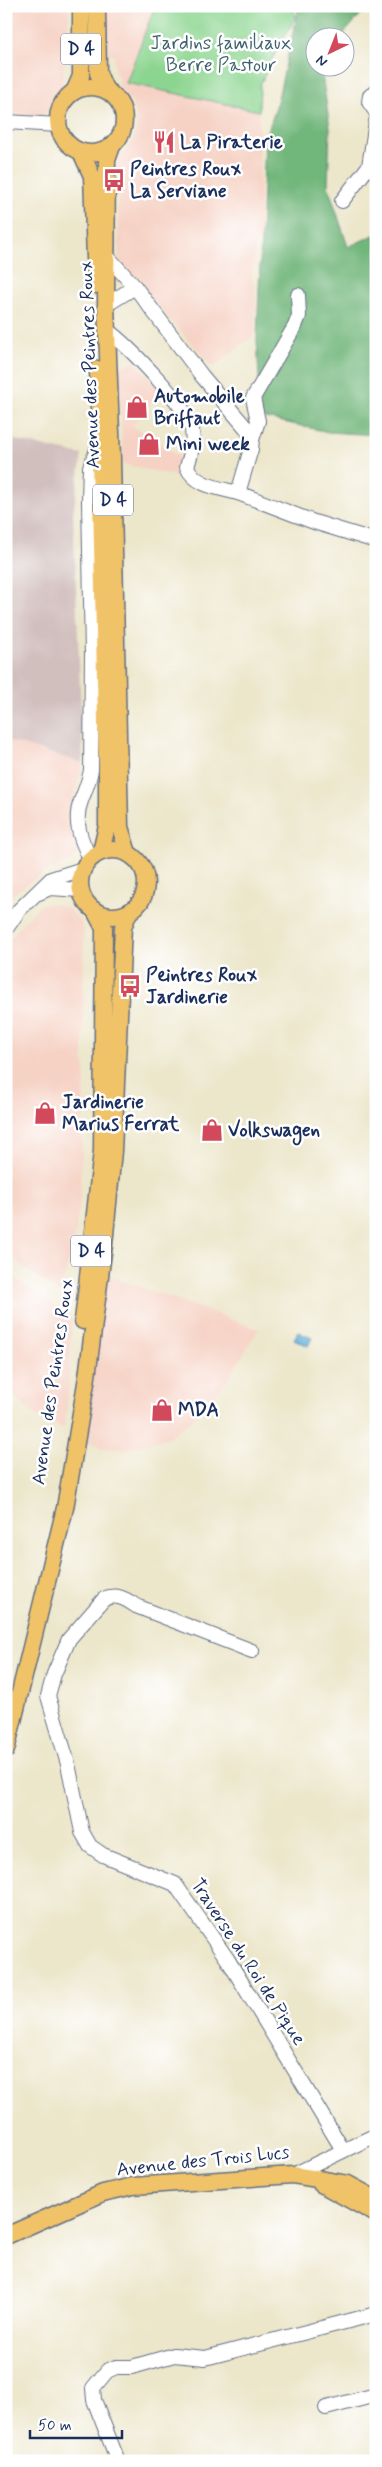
<svg xmlns="http://www.w3.org/2000/svg" width="382" height="2467" font-family="Mynerve,sans-serif">
<rect width="100%" height="100%" fill="#fff"/>
<filter id="ink" filterUnits="userSpaceOnUse"><feTurbulence type="fractalNoise" baseFrequency=".02" numOctaves="2"/><feDisplacementMap in="SourceGraphic" scale="10" xChannelSelector="R" yChannelSelector="G"/><feConvolveMatrix kernelMatrix="1 2 1 2 8 2 1 2 1" color-interpolation-filters="sRGB"/></filter>
<filter id="wash" filterUnits="userSpaceOnUse"><feTurbulence type="fractalNoise" baseFrequency=".0096" numOctaves="4" result="noise"/><feDisplacementMap in="SourceGraphic" scale="20" xChannelSelector="R" yChannelSelector="G"/><feGaussianBlur stdDeviation="1.12" result="paint"/><feColorMatrix in="noise" values="0 0 0 0 0 0 0 0 0 0 0 0 0 0 0 0 0 1.4 0 .05"/><feComposite in="paint" operator="in"/></filter>
<g filter="url(#wash)">
<rect width="100%" height="100%" fill="#ece6ca"/>
<g fill="#f6d2c4">
<path d="M6 6H70L62 86 45 114 38 117 6 114Z"/>
<path d="M107 6H155L126 83 259 111 260 236 256 240 252 278 256 297 254 335 213 368 119 262 116 155 125 152 133 140 137 121 132 103 119 89V78L114 71 115 56 108 53Z"/>
<path d="M134 360 161 389 132 426 186 461 179 477 123 464 118 367 127 365Z"/>
<path d="M6 740 83 763 70 813 78 853 71 861 45 872 6 899Z"/>
<path d="M52 904 67 907 81 922 84 931 83 1058 85 1069 80 1199 74 1241 60 1294 6 1254V942L40 905Z"/>
<path d="M6 1272 72 1318 67 1409 63 1428 36 1416 18 1400 6 1383Z"/>
<path d="M109 1276 259 1329 226 1382 191 1420 166 1439 124 1449H102L83 1440 98 1324Z"/>
</g>
<path fill="#d1bfbe" d="M6 438 82 455 73 513 83 763 6 740Z"/>
<path fill="#8cd590" stroke="#548277" d="M155 6H294L295 18 272 59 260 85 259 111 126 83Z"/>
<path fill="#71b67a" stroke="#46726c" d="M299 6H368L341 37 314 38V68H321L330 128 328 186 348 247 376 234V435L328 432 261 417 257 339 265 140 276 107Z"/>
<path fill="#5aadd6" stroke="#3a6e9a" d="M298 1332 312 1338 308 1346 294 1339Z"/>
</g>
<g filter="url(#ink)">
<g fill="none" stroke-linecap="round" stroke-linejoin="round">
<defs>
<g id="minor">
<path d="M376 92 370 96 369 102 376 112"/>
<path d="M6 122 59 125"/>
<path d="M342 201 369 166 376 122"/>
<path d="M107 256 135 287 202 376 247 429 252 440 251 449 238 493 314 522 376 541"/>
<path d="M106 305 135 287"/>
<path d="M107 330C127 345 188 406 192 429 194 441 191 455 187 467 195 486 220 488 238 493"/>
<path d="M252 440 258 421 253 398 295 326 299 316 298 295"/>
<path d="M90 858C81 841 73 821 81 801 85 790 89 782 91 770L92 653 89 500 90 467 99 445"/>
<path d="M39 893 50 888 80 890"/>
<path d="M6 929 19 910 51 879 83 869"/>
<path d="M252 1651 136 1606C126 1599 116 1593 104 1599L69 1639 54 1674 48 1696 68 1764 82 1832 90 1846 103 1855 175 1884 228 1960 343 2150"/>
<path d="M293 2175 376 2135"/>
<path d="M326 2408 376 2395"/>
<path d="M118 2461 94 2400 93 2388 107 2371 116 2367H132L174 2355 205 2358 376 2314"/>
</g>
<g id="major">
<path d="M97 6 98 73 105 89"/>
<circle cx="91" cy="120" r="33"/>
<path d="M75 90 81 76V6"/>
<path d="M112 146 107 160 106 305 112 458 120 827 128 853"/>
<path d="M81 152 92 176 96 285"/>
<path d="M98 369 107 765V826L101 852"/>
<circle cx="113" cy="883" r="33"/>
<path d="M83 1321 102 1151 104 928 95 911"/>
<path d="M6 1750 65 1508 87 1377 104 1245 113 1151 123 927 129 912"/>
<path d="M321 2184 376 2214"/>
<path d="M6 2236 103 2193 133 2186 293 2175 348 2184 376 2199"/>
</g>
</defs>
<use href="#minor" stroke="#646f84" stroke-width="16"/>
<use href="#major" stroke="#646f84" stroke-width="19"/>
<use href="#minor" stroke="#fff" stroke-width="14"/>
<use href="#major" stroke="#f0c369" stroke-width="16"/>
</g>
</g>
<defs>
<symbol id="restaurant-bare" viewBox="-9 -9 18 18"><path d="M-5-6h1v4h1v-4h1v4h1v-4h1v5L-1.5 .5V6h-2V.5L-5-1ZM5-6V6H3V1.5H1.5Q1.5-4 5-6Z" fill="#d1495b" stroke="#fff" stroke-width="2.5" paint-order="stroke"/></symbol>
<symbol id="bus-bare" viewBox="-9 -9 18 18"><path d="M-5-6H5V4H4V6H2V4H-2V6H-4V4H-5ZM-3.5-4V0h7V-4ZM-3.5 1.2v1.5H-2V1.2ZM2 1.2v1.5H3.5V1.2Z" fill="#d1495b" stroke="#fff" stroke-width="2.5" paint-order="stroke"/></symbol>
<symbol id="shop-bare" viewBox="-9 -9 18 18"><path d="M-5-2.5h2.3a2.7 3.5 0 0 1 5.4 0H5L5.5 6h-11ZM-1.5-2.5h3a1.5 2.3 0 0 0-3 0Z" fill="#d1495b" stroke="#fff" stroke-width="2.5" paint-order="stroke"/></symbol>
</defs>
<g fill-rule="evenodd">
<use href="#restaurant-bare" x="148" y="126" width="32" height="32"/>
<use href="#bus-bare" x="98" y="164" width="32" height="32"/>
<use href="#shop-bare" x="121" y="391" width="32" height="32"/>
<use href="#shop-bare" x="133" y="428" width="32" height="32"/>
<use href="#bus-bare" x="114" y="970" width="32" height="32"/>
<use href="#shop-bare" x="29" y="1097" width="32" height="32"/>
<use href="#shop-bare" x="196" y="1114" width="32" height="32"/>
<use href="#shop-bare" x="146" y="1394" width="32" height="32"/>
</g>
<g text-anchor="middle" dominant-baseline="central" stroke-width="5" stroke-linejoin="round" paint-order="stroke">
<g fill="#fff" stroke="#5f6d8e" stroke-width="1">
<rect x="61" y="33.5" width="40" height="31" rx="4"/>
<rect x="93" y="484.5" width="40" height="31" rx="4"/>
<rect x="71" y="1235.5" width="40" height="31" rx="4"/>
</g>
<g font-size="18" font-weight="bold" fill="#1b2f5e">
<text x="81" y="49">D 4</text>
<text x="113" y="500">D 4</text>
<text x="91" y="1251">D 4</text>
</g>
<g font-size="19" fill="#3d616d" stroke="#fff">
<text x="221" y="43">Jardins familiaux<tspan x="221" dy="22">Berre Pastour</tspan></text>
</g>
<g font-size="19" font-weight="bold" fill="#1b2f5e" stroke="#fff" text-anchor="start">
<text x="180" y="142">La Piraterie</text>
<text x="130" y="169">Peintres Roux<tspan x="130" dy="22">La Serviane</tspan></text>
<text x="154" y="396">Automobile<tspan x="154" dy="22">Briffaut</tspan></text>
<text x="166" y="444">Mini week</text>
<text x="146" y="975">Peintres Roux<tspan x="146" dy="22">Jardinerie</tspan></text>
<text x="62" y="1102">Jardinerie<tspan x="62" dy="22">Marius Ferrat</tspan></text>
<text x="228" y="1130">Volkswagen</text>
<text x="178" y="1410">MDA</text>
</g>
<g font-size="19" fill="#1b2f5e" stroke="#fff">
<text transform="translate(90 365) rotate(-92)">Avenue des Peintres Roux</text>
<text transform="translate(53 1382) rotate(-82)">Avenue des Peintres Roux</text>
<text transform="translate(248 1962) rotate(57)">Traverse du Roi de Pique</text>
<text transform="translate(203 2161) rotate(-6)">Avenue des Trois Lucs</text>
</g>
</g>
<rect width="382" height="2467" fill="none" stroke="#fff" stroke-width="25"/>
<g transform="translate(330 52) rotate(223)"><circle r="24" fill="#ffffff" stroke="#a4acbf"/>
<path d="M0-4L9 19L0 12L-9 19Z" fill="#d1495b"/>
<text y="-8" font-size="14" font-weight="bold" text-anchor="middle" fill="#1b2f5e">N</text>
</g>
<path d="M30 2430v8h92v-8" fill="none" stroke="#1b2f5e" stroke-width="2.5"/>
<text x="38" y="2430" font-size="15" fill="#1b2f5e" stroke="#ffffff" stroke-width="4" paint-order="stroke">50 m</text>
</svg>
